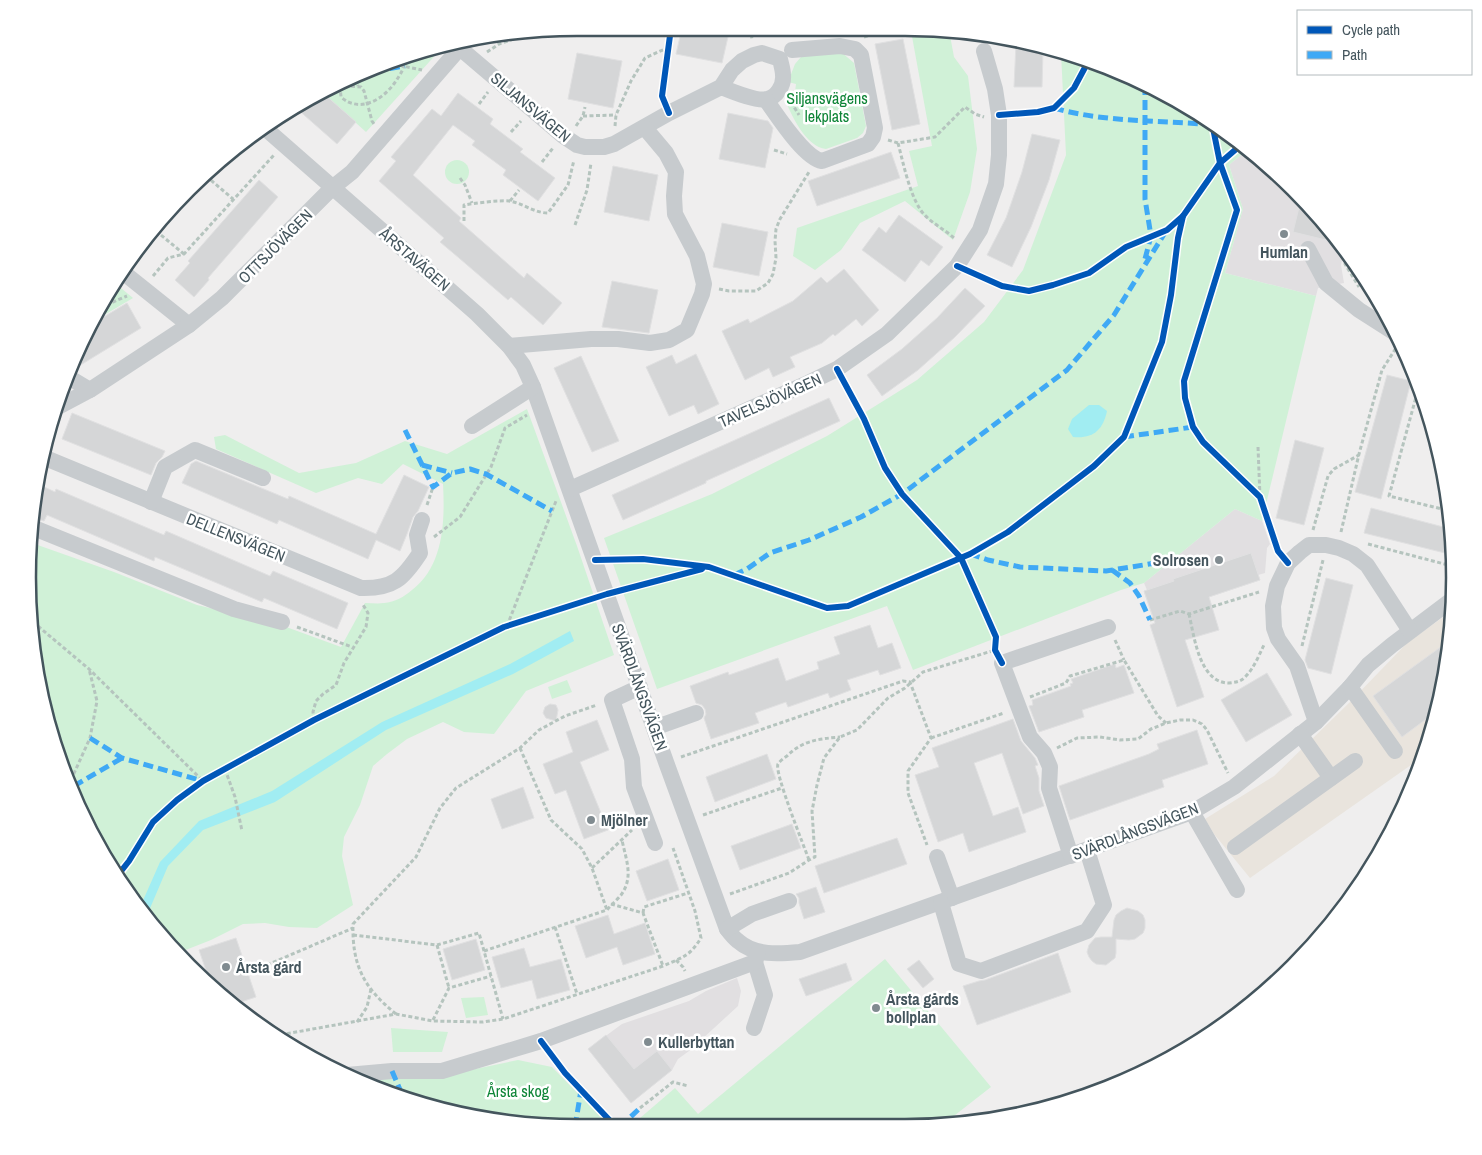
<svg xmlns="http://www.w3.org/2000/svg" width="1482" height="1155" font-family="'Archivo Narrow',sans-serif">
<rect width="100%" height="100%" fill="#efeeee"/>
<path fill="#e9e4dd" d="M1453 610 1436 720 1421 758 1250 878 1214 834 1205 819 1274 776 1350 702 1407 643Z"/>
<g fill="#e1dfe1">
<path d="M1248 149 1318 215 1344 252 1341 265 1344 283 1318 288 1316 296 1225 273 1243 209 1229 165Z"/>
<path d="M1235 509 1262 521 1270 544 1267 548 1265 573 1258 575 1260 580 1152 616 1144 592 1147 590 1144 583Z"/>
<path d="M737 978 741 991 738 1006 689 1051 678 1059 672 1070 631 1103 588 1049 622 1024 689 1001 706 991Z"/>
</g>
<g fill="#d0f1d7">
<path d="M909 29H940L949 30 954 57 968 76 977 149 970 192 953 240 905 201 860 223 841 250 815 270 793 256 797 228 918 186 909 151 932 146 911 31Z"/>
<path d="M435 46 439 51 366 132 323 93Z"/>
<path d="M840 51 854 63 866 126 863 133 857 138 826 149C806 147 791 115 785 99L794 100 796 84 788 82 795 64 801 57Z"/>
<path d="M1061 53 1082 57 1179 101 1240 141 1248 149 1229 165 1243 209 1225 273 1316 296 1262 521 1235 509 1144 583 1121 590 913 670 887 606 657 689 604 538 712 494 827 436 917 380 984 322 1023 270 1066 155Z"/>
<circle cx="457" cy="172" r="12"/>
<path d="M116 284 133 298 94 321 101 303Z"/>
<path d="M527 409 577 546 614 655 526 691 494 734 464 732 443 722 407 739 387 754 373 766 360 805 344 837 342 856 353 905 317 928 289 927 265 923 243 924 211 940 178 953 101 853 46 720 28 578 32 543 114 572 197 605 278 624 341 647 365 603C371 603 378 604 384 603 395 602 404 597 412 590 444 566 445 520 443 484L403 464 382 484 358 478 316 493 216 449 214 437 225 435 299 473 356 463 405 441 447 454Z"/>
<path d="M567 680 572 692 552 699 548 687Z"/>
<path d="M885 959 991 1087 941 1126 648 1127 640 1118 675 1088 698 1114Z"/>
<path d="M484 997 488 1015 466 1018 461 998Z"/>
<path d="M391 1028 448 1032 442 1052H393Z"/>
<path d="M518 1060 552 1067 611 1127H577L470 1117 367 1086 359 1081 407 1076 437 1077Z"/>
</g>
<g fill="#a1edf2">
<path d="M1089 405H1099L1107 411C1103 430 1093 439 1073 437L1068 429 1072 419Z"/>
<path d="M570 631 574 641 513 674 386 730 275 802 203 830 168 866 148 913 141 905 160 862 199 821 272 791 382 722 510 664Z"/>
</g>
<g fill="#d5d6d7" stroke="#e0e0e1">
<path d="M682 28H730L722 63 676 54Z"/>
<path d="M903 39 920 124 892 130 875 44Z"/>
<path d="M1016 44 1043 49 1042 87H1014Z"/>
<path d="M577 53 622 61 613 108 568 99Z"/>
<path d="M323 93 356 122 337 144 295 107 302 101Z"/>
<path d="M458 93 493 119 490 124 523 149 520 152 555 178 538 201 503 175 506 170 472 145 475 141 453 125 413 175 461 218 459 221 524 278 527 273 562 303 543 325 511 297 508 300 459 258 440 242 444 238 379 181 396 161 391 157 432 109 441 116Z"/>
<path d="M728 113 768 121 773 128 765 168 719 159Z"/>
<path d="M1032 134 1060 140 1049 180 1031 227 1012 267 987 255 1006 218 1022 172Z"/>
<path d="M891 152 900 178 817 206 808 181Z"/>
<path d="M613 166 658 175 649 221 604 212Z"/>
<path d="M259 180 278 197 208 278 209 280 194 297 175 280 190 263 188 261Z"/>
<path d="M1301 199 1318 215 1328 229 1326 240 1293 232Z"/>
<path d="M899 215 943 247 929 266 921 260 905 282 862 250 879 227 886 233Z"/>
<path d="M722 223 768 232 759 276 713 267Z"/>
<path d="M844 269 879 310 862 326 856 319 835 336 833 334 822 343 790 357 795 367 773 377 769 368 745 380 722 331 748 319 750 323 793 301 821 277 827 283Z"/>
<path d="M612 281 658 290 649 333 602 327Z"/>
<path d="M965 288 985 306 955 337 918 370 882 396 867 375 902 349 937 318Z"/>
<path d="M127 303 141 328 74 369 92 324Z"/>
<path d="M696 354 719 404 698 414 694 405 669 416 646 367 672 355 676 364Z"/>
<path d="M581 356 619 441 592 452 554 368Z"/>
<path d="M1387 375 1411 381 1381 499 1355 492Z"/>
<path d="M829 398 840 421 706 481V483L623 520 612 495Z"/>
<path d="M72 413 165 451 162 457 156 463 151 475 62 439Z"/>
<path d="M1295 440 1324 448 1304 525 1276 518Z"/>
<path d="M196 461 288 499 289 496 376 534 404 475 429 487 418 511 413 517 407 534 400 551 376 540 368 559 279 520 277 524 182 483 191 464Z"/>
<path d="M40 485 55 492 56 489 164 535 166 531 270 576 273 571 348 603 337 629 264 598 262 602 155 557 154 561 47 515 44 521 35 518Z"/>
<path d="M1371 508 1451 529 1445 553 1364 533Z"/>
<path d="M1251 553 1260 580 1209 597 1219 630 1185 640 1204 697 1177 707 1150 625 1155 623 1144 591 1174 581 1173 579Z"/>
<path d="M1326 578 1353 585 1331 674 1308 668 1305 660Z"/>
<path d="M870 625 878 648 892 643 901 668 880 675 878 670 847 680 851 690 830 698 828 693 788 707 786 702 755 713 759 723 711 739 704 718 706 714 705 709 702 705 696 703 690 686 728 672 729 675 778 658 786 681 819 669 817 662 840 654 834 637Z"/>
<path d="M1449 641 1437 711 1402 737 1373 696Z"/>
<path d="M1115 664 1116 668 1124 665 1134 693 1082 710 1084 717 1039 732 1029 706 1033 705 1032 700 1071 686 1070 684 1073 683 1071 679Z"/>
<path d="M1267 673 1292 715 1246 742 1221 700Z"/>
<path d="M550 704 556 705 558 710 556 721 546 718 543 713 545 707Z"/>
<path d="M1013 719 1021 741 1035 758 1038 765 1035 766 1039 778V791L1044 806 1023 814 1002 753 974 763 993 816 1018 807 1026 832 969 852 963 833 938 842 915 775 939 767 932 748Z"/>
<path d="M597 720 609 750 580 762 608 830 584 839 566 790 555 794 543 764 573 752 566 732Z"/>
<path d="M1197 730 1208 764 1162 780 1164 787 1070 820 1059 786 1149 754 1159 749 1157 744Z"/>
<path d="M767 754 776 779 715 802 706 777Z"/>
<path d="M523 787 534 818 502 829 491 799Z"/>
<path d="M792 824 801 848 740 870 731 846Z"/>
<path d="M897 838 907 864 824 893 815 866Z"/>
<path d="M668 859 679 890 647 901 636 871Z"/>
<path d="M816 887 825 912 804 919 799 903V898L796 894Z"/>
<path d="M1127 908 1138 911 1143 915 1145 920V928L1143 933 1135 939 1129 940 1116 939V953L1115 958 1106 965 1096 964 1092 961 1089 957 1087 952 1089 945 1095 938 1101 937H1112L1114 920 1116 915 1121 911Z"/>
<path d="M608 915 614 934 645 923 655 954 623 965 617 947 586 958 575 926Z"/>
<path d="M236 938 256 997 235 1004 211 985 199 950Z"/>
<path d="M476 939 485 970 452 980 443 949Z"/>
<path d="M524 948 530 967 561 959 570 990 537 999 532 980 501 988 492 957Z"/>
<path d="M1058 953 1071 992 977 1025 963 986 979 981 985 980Z"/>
<path d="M919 960 934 979 923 988 907 969Z"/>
<path d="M846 963 852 980 806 996 799 979Z"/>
<path d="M606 1035 634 1069 657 1051 672 1070 631 1103 588 1049Z"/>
</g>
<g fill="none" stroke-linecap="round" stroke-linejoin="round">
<g stroke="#b5c4be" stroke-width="3" stroke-dasharray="4 2.5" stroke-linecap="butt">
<path d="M750 28 752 39"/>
<path d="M766 28 776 35 786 34"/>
<path d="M864 37 892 29"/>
<path d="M487 52 499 44 528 34"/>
<path d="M393 64 422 70"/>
<path d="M355 79 358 86"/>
<path d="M345 84 349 86 361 87 364 91 372 121 374 124"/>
<path d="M340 86 341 97C360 114 384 99 396 81 401 73 405 68 404 59"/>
<path d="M791 102 799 115"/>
<path d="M479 104 488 92"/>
<path d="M583 116 616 115"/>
<path d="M576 126 583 116 585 107"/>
<path d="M615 126 616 115 631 81 645 58 667 48"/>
<path d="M511 132 521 121"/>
<path d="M888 140 898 143 935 137 965 107 975 114 984 117"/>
<path d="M898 143C903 162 909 192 920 209 928 222 945 229 955 239"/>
<path d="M774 150 787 154"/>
<path d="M542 162 553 148"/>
<path d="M206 176 233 199"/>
<path d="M460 178 465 185 472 203"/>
<path d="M510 201 519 190"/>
<path d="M464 221V205C476 203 498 200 509 201 523 203 534 213 548 213L568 185 574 160"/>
<path d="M575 225 587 190 591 163"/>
<path d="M156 231 184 254"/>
<path d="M1347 256 1345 264 1359 287"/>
<path d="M153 276 168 258 184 254 274 155"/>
<path d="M719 289 729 291H756L768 283 773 274 776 258 775 241 776 229 780 219 809 172"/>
<path d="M100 306 106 305 127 296"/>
<path d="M1419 386 1389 496 1450 511"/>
<path d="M50 444 55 420"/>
<path d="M1258 447 1260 497"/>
<path d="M427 505 433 487"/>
<path d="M1313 530 1328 476 1334 469 1359 455"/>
<path d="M1341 532 1359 454 1382 370 1396 348"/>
<path d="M434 537 460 517 491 467 505 428 527 415"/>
<path d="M1368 544 1452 566"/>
<path d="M1189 614C1194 635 1199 683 1229 683 1236 682 1241 682 1246 676 1254 668 1259 655 1264 645"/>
<path d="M1150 620 1180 611 1189 614 1259 592"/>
<path d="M33 622 89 669 203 781"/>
<path d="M507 626 556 501"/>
<path d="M297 627 352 647"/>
<path d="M1115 640 1124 660"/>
<path d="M1302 646 1323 560"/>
<path d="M1030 697 1066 683 1070 676 1124 660 1158 716 1166 723"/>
<path d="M314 720 313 712 316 701 323 694 336 685 344 663 366 627 368 613 362 603"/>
<path d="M931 738 1004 713"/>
<path d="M520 748 551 820 582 849 592 868 607 910"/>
<path d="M1057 748 1077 738 1100 737 1120 740 1138 739 1151 729 1166 723 1180 720H1193L1202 724 1207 730 1228 773"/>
<path d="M681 757 903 681 910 682 931 738 908 771V793L927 845"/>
<path d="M225 769 235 797 242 831"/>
<path d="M71 780 90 738 97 701 89 669"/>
<path d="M703 815 782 788"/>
<path d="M809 860C804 846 774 772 778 764 780 761 784 758 787 756 803 740 819 739 840 737"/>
<path d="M592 868 632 830"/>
<path d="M730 894 789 873 809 860 815 857 812 811 817 785 824 758 840 737 857 730 888 698 905 688 923 672 992 651"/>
<path d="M611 904 643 913 663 966"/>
<path d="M643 913 644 907 688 893"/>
<path d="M555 927 577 994"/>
<path d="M353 935 437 945 479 933 503 1019"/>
<path d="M437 945 449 988"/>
<path d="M484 951 607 910C611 905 617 900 621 895 634 877 626 860 622 840"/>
<path d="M676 960 683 967 685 971"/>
<path d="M267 965 353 928"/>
<path d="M396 1014C364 988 352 966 353 924L416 857 440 808 456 788 520 748 539 730 565 716 597 705"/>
<path d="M433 1020 449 988 491 976"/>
<path d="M357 1022 367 1007 371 989"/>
<path d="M274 1036 396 1014 433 1021 483 1022 503 1019 663 966C683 957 689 957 701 938L695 911 673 848"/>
<path d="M640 1108 673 1082 688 1086"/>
</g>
<g stroke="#c7cbce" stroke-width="16">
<path d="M455 44 562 135 577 145 585 147H604L614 144 669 113 721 87 732 70 742 61 754 55 762 53 780 59C781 64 783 70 783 75 784 85 777 97 767 99 757 102 731 91 721 87"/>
<path d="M766 100C777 115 804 158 822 161L868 144 873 137 875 128 861 55 855 49 840 46 792 50"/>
<path d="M266 129 477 314 509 346 523 365 533 387 666 762 727 929C730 933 734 938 738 941 755 956 779 954 800 952L1192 812 1234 787 1316 722 1350 687 1368 665 1392 645 1453 599"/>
<path d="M1308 249 1326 283 1359 310 1395 333"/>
<path d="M124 273 189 325"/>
<path d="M509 346 591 339H618L650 343 669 340 687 330 702 294 704 284 697 256 675 214 674 196 676 172 666 153 645 128"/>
<path d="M70 378 90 390"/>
<path d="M58 407 90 390 189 325 222 298 332 188 352 172 465 42"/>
<path d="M472 426 533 387"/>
<path d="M43 457 361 588C393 589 403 579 420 553L417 535 422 520"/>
<path d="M570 489 808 383 837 369 887 334 957 266 980 230 996 184 999 155V115L995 89 984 51"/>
<path d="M151 502 165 467 195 450 263 478"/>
<path d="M34 528 234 609 282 622"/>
<path d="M640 687 612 700 632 759 634 787 655 843"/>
<path d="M1350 687 1395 751"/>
<path d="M1316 722 1297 666 1278 639 1274 628 1273 606 1277 586 1288 563 1300 552 1309 545H1326L1339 548 1353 554 1367 565 1410 631"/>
<path d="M654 728 696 713"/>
<path d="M1300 734 1331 778"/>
<path d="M1192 812 1237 890"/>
<path d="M1235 847 1355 761"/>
<path d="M1071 856 1049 788 1050 767 1044 753 1030 737 1002 663 1108 627"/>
<path d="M937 857 952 898"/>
<path d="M941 903 959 964 981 971 1087 931 1104 905 1087 850"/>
<path d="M727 929 752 914 789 901"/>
<path d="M754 1028 765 995 755 962"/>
<path d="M347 1075 392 1071H442L541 1041 755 962 758 952"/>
</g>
<g stroke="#3fa9f5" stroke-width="5" stroke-dasharray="10 5" stroke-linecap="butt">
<path d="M375 71 405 66"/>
<path d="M1145 85V199L1151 236 1145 259"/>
<path d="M1054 108C1106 123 1161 120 1215 125"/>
<path d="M405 430 433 487 452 473 470 469 486 474 552 511"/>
<path d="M1124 437 1193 427"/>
<path d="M422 465 452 473"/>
<path d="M970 554 988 560 1020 567 1106 571 1156 563"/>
<path d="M1112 570 1130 583 1139 596 1150 620"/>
<path d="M734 575 747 569 770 553 809 540 861 517 902 494 1067 370 1114 315 1166 231"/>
<path d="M90 738 122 758 203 781"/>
<path d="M74 786 122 758"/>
<path d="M392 1071 401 1092 418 1101"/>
<path d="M575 1127 581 1090"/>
<path d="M620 1127 640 1108"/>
</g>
<defs>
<g id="cycleway">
<path d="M669 113 662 96 671 28"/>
<path d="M999 115 1038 112 1054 108 1074 88 1089 60"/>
<path d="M1212 123 1220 163 1237 210 1184 381 1185 398 1193 427 1203 442 1260 497 1278 551 1288 563"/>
<path d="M957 266 1002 286 1029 291 1053 285 1089 273 1126 247 1167 230 1183 216 1220 163 1242 144"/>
<path d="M837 369 864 419 885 468 902 494 961 558 996 637 995 650 1002 663"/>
<path d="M595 560 643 559 709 567 827 608 848 606 970 554 1008 532 1094 466 1124 437 1162 342 1171 295 1178 238 1183 216"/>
<path d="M118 875 129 861 153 822 177 800 203 781 314 720 504 627 607 594 702 569"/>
<path d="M541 1041 565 1073 616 1127"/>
</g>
</defs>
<use href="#cycleway" stroke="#fff" stroke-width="9"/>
<use href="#cycleway" stroke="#0057b8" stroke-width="6"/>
</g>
<g fill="#808b90" stroke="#fff" stroke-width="2">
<circle cx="1284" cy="234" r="5"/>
<circle cx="1219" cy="560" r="5"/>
<circle cx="591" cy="820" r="5"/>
<circle cx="226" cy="967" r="5"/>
<circle cx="876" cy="1008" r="5"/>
<circle cx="648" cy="1042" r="5"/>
</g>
<g text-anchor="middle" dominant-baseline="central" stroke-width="5" stroke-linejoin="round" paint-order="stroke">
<g font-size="16" fill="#0e8537" stroke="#fff">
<text x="827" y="98">Siljansvägens<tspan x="827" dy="18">lekplats</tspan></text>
<text x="518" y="1091">Årsta skog</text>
</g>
<g font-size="16" fill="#44555d" stroke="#fff">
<text transform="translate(531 107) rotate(40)">SILJANSVÄGEN</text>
<text transform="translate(275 246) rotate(-45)">OTTSJÖVÄGEN</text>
<text transform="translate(415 259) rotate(41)">ÅRSTAVÄGEN</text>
<text transform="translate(770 400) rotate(-24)">TAVELSJÖVÄGEN</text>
<text transform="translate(236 537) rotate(22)">DELLENSVÄGEN</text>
<text transform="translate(640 687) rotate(70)">SVÄRDLÅNGSVÄGEN</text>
<text transform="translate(1135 831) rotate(-21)">SVÄRDLÅNGSVÄGEN</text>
</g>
<g font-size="16" font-weight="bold" fill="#44555d" stroke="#fff" text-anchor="start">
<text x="1284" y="252" text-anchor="middle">Humlan</text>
<text x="1209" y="560" text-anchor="end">Solrosen</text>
<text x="601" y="820">Mjölner</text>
<text x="236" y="967">Årsta gård</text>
<text x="886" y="999">Årsta gårds<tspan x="886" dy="18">bollplan</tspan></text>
<text x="658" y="1042">Kullerbyttan</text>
</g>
</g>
<path d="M0 0H1482V1155H0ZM577 36H905A541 541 0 0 1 1446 577V578A541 541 0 0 1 905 1119H577A541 541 0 0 1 36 578V577A541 541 0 0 1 577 36Z" fill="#fff" fill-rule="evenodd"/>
<path fill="none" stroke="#44555d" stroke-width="2.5" d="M577 36H905A541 541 0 0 1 1446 577V578A541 541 0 0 1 905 1119H577A541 541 0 0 1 36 578V577A541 541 0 0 1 577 36Z"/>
<rect x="1297" y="10" width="175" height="65" fill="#ffffff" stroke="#b4bbbe"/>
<rect x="1307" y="26" width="25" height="8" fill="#0057b8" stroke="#b4bbbe"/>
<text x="1342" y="35" font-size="15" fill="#44555d">Cycle path</text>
<rect x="1307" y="51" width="25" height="8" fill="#3fa9f5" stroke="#b4bbbe"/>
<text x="1342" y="60" font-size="15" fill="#44555d">Path</text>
</svg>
